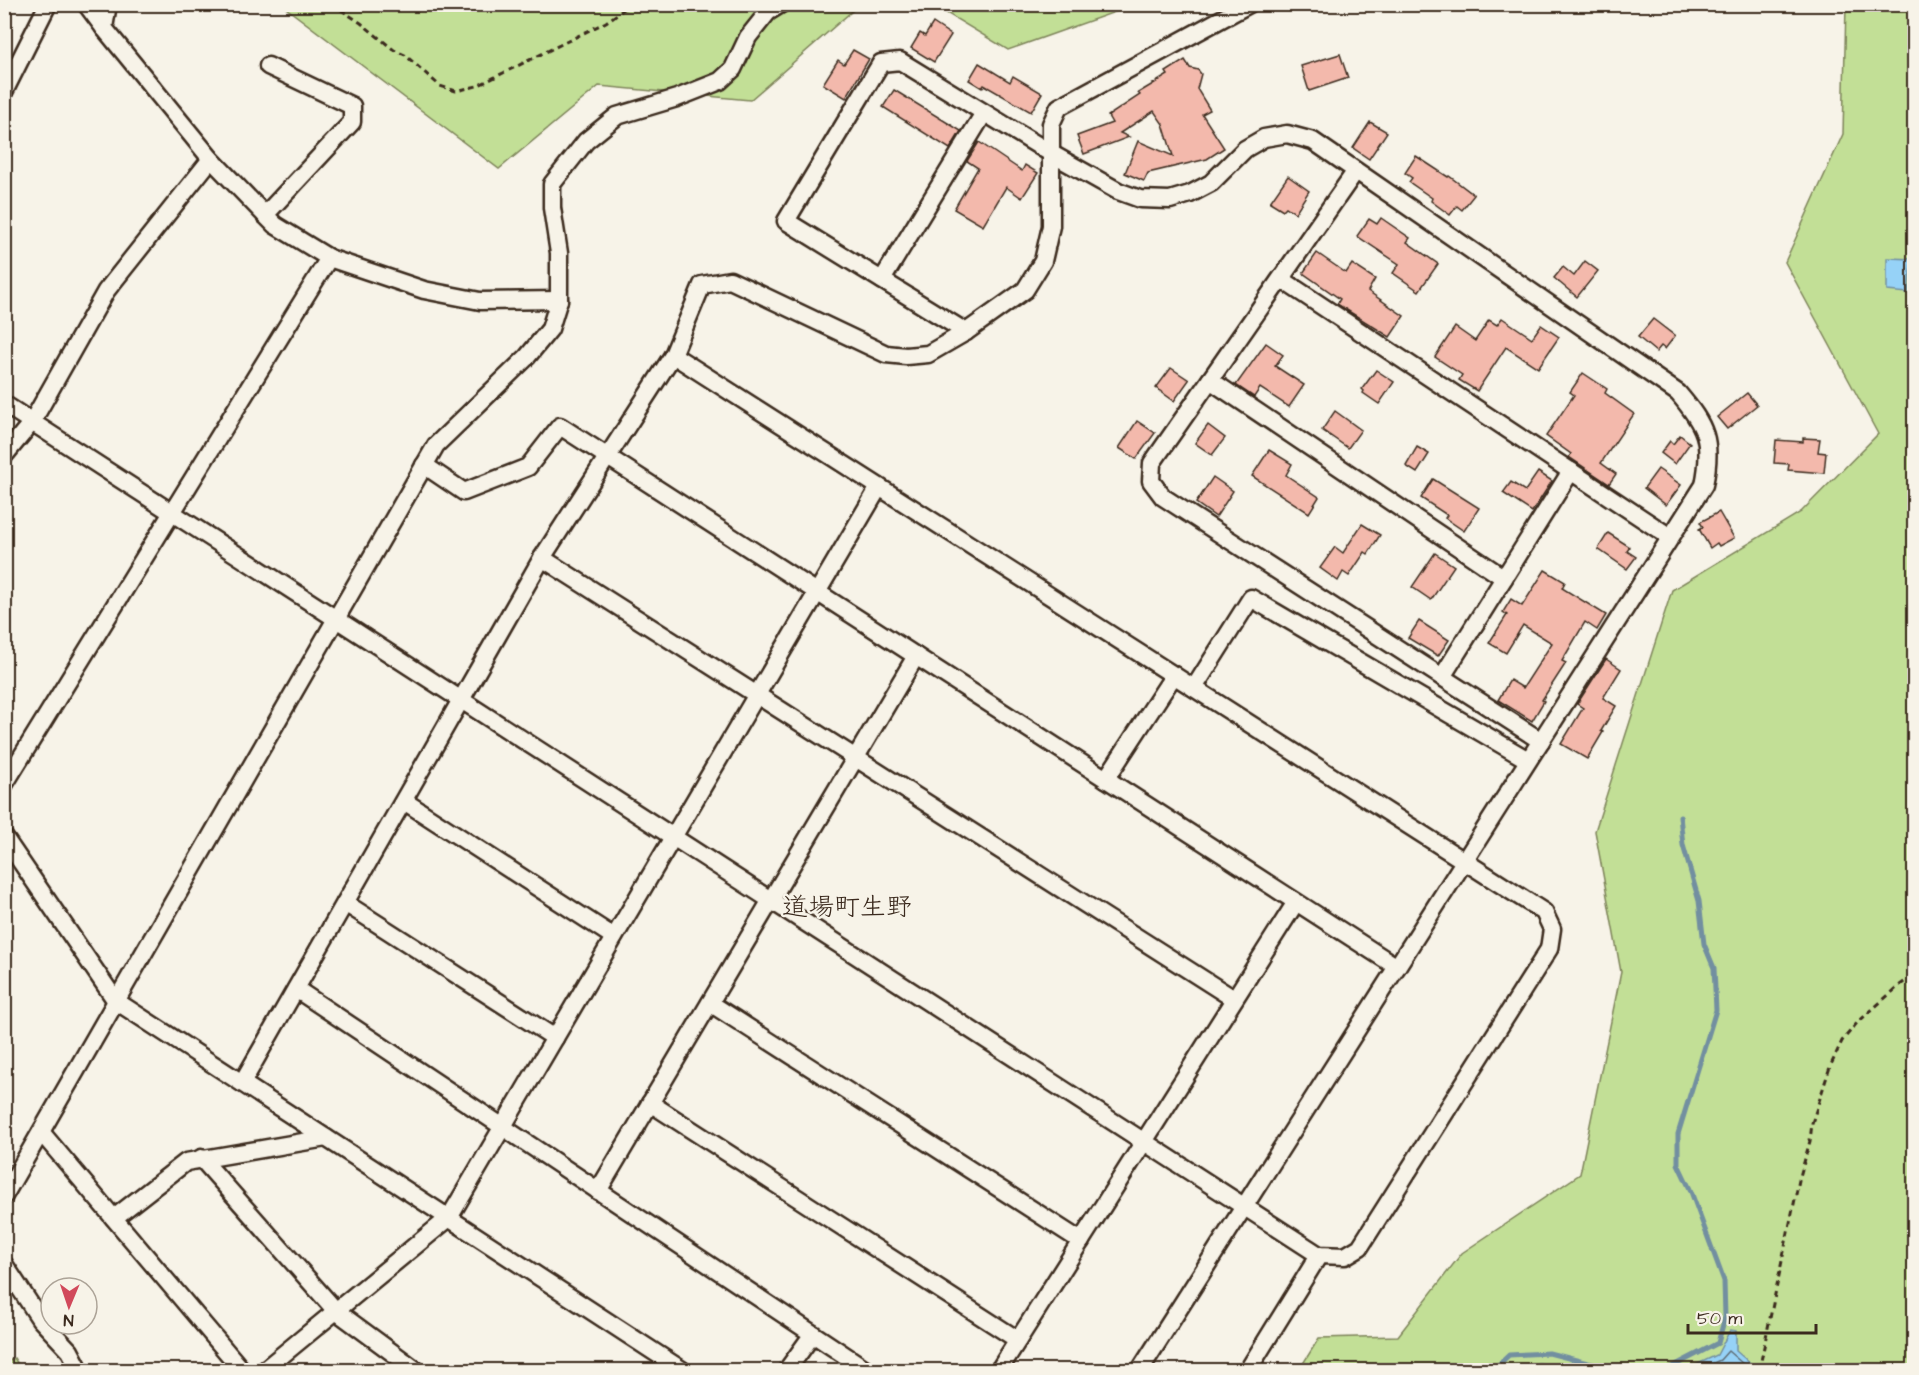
<svg xmlns="http://www.w3.org/2000/svg" width="1919" height="1375" font-family="'Architects Daughter','Klee One',sans-serif">
<rect width="100%" height="100%" fill="#f7f3e8"/>
<filter id="ink" filterUnits="userSpaceOnUse"><feTurbulence type="fractalNoise" baseFrequency=".0167" numOctaves="2"/><feDisplacementMap in="SourceGraphic" scale="12" xChannelSelector="R" yChannelSelector="G"/><feConvolveMatrix kernelMatrix="1 2 1 2 8 2 1 2 1" color-interpolation-filters="sRGB"/></filter>
<g filter="url(#ink)">
<g fill="#c2df96" stroke="#7e845a" stroke-width="1.5">
<path d="M282 5H859L750 100 599 86 499 169Z"/>
<path d="M933 5H1130L1129 7 1008 50Z"/>
<path d="M1846 5H1914V1370H1299L1319 1338 1398 1336 1462 1253 1580 1174 1621 972 1595 831 1672 590 1801 512 1878 434 1785 262 1843 134Z"/>
<path d="M14 1358 22 1370H5V1364Z"/>
</g>
<g fill="#96d2f7" stroke="#728fa0" stroke-width="1.5">
<path d="M1887 258 1914 259 1911 265 1908 293 1887 291Z"/>
<path d="M1730 1330 1736 1331V1351L1757 1369 1755 1370H1685L1717 1355Z"/>
<path d="M1538 1363 1588 1370H1534Z"/>
</g>
<g fill="none" stroke-linecap="round" stroke-linejoin="round">
<path stroke="#5f6d75" stroke-width="1.5" d="M1699 1370 1720 1360 1728 1351 1750 1370"/>
<g stroke="#728fa0" stroke-width="5">
<path d="M1493 1370 1509 1355 1549 1353 1607 1368 1639 1370"/>
<path d="M1666 1370 1718 1343 1725 1317 1724 1281 1690 1189 1678 1164V1134L1716 1010 1714 968 1704 944 1699 901 1683 845 1680 816"/>
</g>
</g>
<g fill="#f3b9ac" stroke="#3b2a1e" stroke-width="1.5">
<path d="M933 23 951 35 934 62 911 48 920 33 925 36Z"/>
<path d="M853 50 869 59 846 98 823 84 838 60 844 64Z"/>
<path d="M1340 54 1348 78 1309 91 1301 66Z"/>
<path d="M1185 60 1190 68 1198 70 1201 74 1197 89 1210 110 1202 114 1224 148 1207 159 1148 173 1144 181 1125 173 1138 141 1173 156 1163 124 1154 111 1120 133 1129 137 1084 154 1077 136 1112 123 1108 116 1140 95 1138 93 1168 75 1166 72Z"/>
<path d="M979 63 1010 82 1013 76 1042 93 1031 112 984 85 982 88 969 80Z"/>
<path d="M894 90 961 131 950 149 883 107Z"/>
<path d="M1370 122 1387 132 1369 159 1353 148Z"/>
<path d="M979 142 1022 171 1025 165 1038 173 1022 198 1006 187 983 226 954 209 978 168 967 161Z"/>
<path d="M1416 156 1448 177 1449 176 1474 195 1462 210 1457 206 1450 215 1431 201 1432 198 1409 182 1412 178 1405 173Z"/>
<path d="M1288 176 1309 191 1295 213 1286 207 1283 210 1270 202Z"/>
<path d="M1381 218 1410 238 1407 242 1438 264 1419 291 1393 273 1399 264 1357 236 1369 219 1377 224Z"/>
<path d="M1317 253 1346 273 1352 264 1375 279 1368 291 1404 316 1390 337 1337 304 1340 299 1303 273Z"/>
<path d="M1585 261 1598 271 1577 297 1554 278 1563 267 1574 276Z"/>
<path d="M1502 318 1532 338 1541 325 1559 337 1538 368 1506 347 1477 391 1459 380 1462 375 1435 357 1455 327 1475 341 1489 320 1497 325Z"/>
<path d="M1653 319 1675 336 1665 349 1661 346 1656 352 1638 337Z"/>
<path d="M1266 343 1283 355 1275 366 1304 385 1289 407 1260 388 1254 397 1236 385Z"/>
<path d="M1171 368 1189 380 1174 401 1156 388Z"/>
<path d="M1376 370 1394 382 1379 404 1363 393 1364 391 1362 389Z"/>
<path d="M1583 373 1607 389 1605 393 1634 414 1601 463 1616 474 1609 484 1569 457 1571 454 1546 436 1574 395 1570 392Z"/>
<path d="M1747 393 1757 405 1727 429 1717 417Z"/>
<path d="M1335 411 1361 430 1348 448 1322 430Z"/>
<path d="M1137 421 1155 433 1136 459 1119 448Z"/>
<path d="M1208 425 1225 438 1212 455 1195 443Z"/>
<path d="M1680 435 1690 443 1675 464 1661 453 1670 441 1673 444Z"/>
<path d="M1803 438 1820 439 1818 452 1826 453 1824 473 1788 470 1789 464 1774 463 1776 440 1803 442Z"/>
<path d="M1417 447 1429 454 1417 473 1406 466Z"/>
<path d="M1269 450 1292 464 1286 475 1319 497 1309 513 1252 476Z"/>
<path d="M1658 469 1681 485 1666 505 1644 488Z"/>
<path d="M1538 472 1552 481 1532 512 1503 493 1511 482 1525 491Z"/>
<path d="M1213 477 1233 491 1216 517 1196 503Z"/>
<path d="M1433 479 1479 508 1464 531 1445 518 1447 515 1421 498Z"/>
<path d="M1719 512 1734 538 1719 546 1717 543 1710 548 1699 529 1703 527 1700 522Z"/>
<path d="M1362 524 1380 535 1368 554 1365 552 1349 576 1343 572 1338 581 1320 568 1335 547 1343 553Z"/>
<path d="M1608 533 1630 547 1627 551 1636 557 1627 569 1598 549Z"/>
<path d="M1435 553 1454 566 1431 600 1412 587Z"/>
<path d="M1545 570 1565 582 1562 588 1606 615 1597 630 1585 622 1562 661 1566 663 1542 700 1544 701 1532 721 1498 700 1510 680 1523 688 1552 643 1523 625 1506 653 1489 643 1507 615 1503 612 1511 599 1522 606Z"/>
<path d="M1419 621 1449 640 1438 656 1408 638Z"/>
<path d="M1606 659 1621 669 1603 698 1616 706 1601 731 1603 732 1587 759 1561 744 1583 708 1577 704Z"/>
</g>
<g fill="none" stroke-linecap="round" stroke-linejoin="round">
<defs>
<g id="street">
<path d="M86 4 104 28"/>
<path d="M108 4 104 28 211 159 265 215 275 225 329 258 424 290 480 301 559 300"/>
<path d="M4 92 48 4"/>
<path d="M1355 172 1152 463 1151 481 1163 497 1541 741"/>
<path d="M265 215 352 122V106L268 66"/>
<path d="M1281 279 1670 537"/>
<path d="M882 280 984 113"/>
<path d="M966 332 786 221 881 63 900 61 1052 154 1118 191 1140 199 1170 200 1190 194 1211 183 1245 149 1264 138 1287 134 1313 141 1678 393C1706 426 1713 441 1704 485L1140 1370"/>
<path d="M1210 380 1504 578"/>
<path d="M4 404 1319 1255 1345 1256 1360 1247 1549 949 1552 929 1544 912 673 355"/>
<path d="M4 456 32 422 106 291 211 159"/>
<path d="M424 465 464 492 528 467 560 426 1397 967"/>
<path d="M542 558 1234 999"/>
<path d="M1442 677 1571 471"/>
<path d="M1194 688 1251 598 1528 760"/>
<path d="M1106 779 1174 675"/>
<path d="M4 785 329 258"/>
<path d="M404 801 614 937"/>
<path d="M4 837 116 1001 682 1370"/>
<path d="M345 903 555 1038"/>
<path d="M296 989 867 1370"/>
<path d="M710 1003 1081 1241"/>
<path d="M242 1083 542 558 673 355 702 285 730 280 886 354 906 356 928 354 966 332 1025 290 1043 261 1051 226V124L1059 107 1249 4"/>
<path d="M650 1103 1018 1340"/>
<path d="M41 1132 242 1370"/>
<path d="M201 1158 336 1311 416 1370"/>
<path d="M598 1191 916 656"/>
<path d="M4 1196 436 445 527 357 550 329 559 300V253L552 208V184L586 141 617 116 677 98 720 81 733 69 748 37 768 12 781 4"/>
<path d="M114 1218 186 1162 326 1138"/>
<path d="M4 1264 40 1319 70 1351 80 1370"/>
<path d="M264 1370 449 1218 879 487"/>
<path d="M787 1370 813 1334"/>
<path d="M999 1370 1296 902"/>
<path d="M1248 1370 1319 1255"/>
</g>
</defs>
<use href="#street" stroke="#3b2a1e" stroke-width="21"/>
<g stroke="#3b2a1e" stroke-width="3" stroke-dasharray="6 4.5" stroke-linecap="butt">
<path d="M332 4 361 23 394 50 405 55 440 86 456 91 477 86 606 22 631 4"/>
<path d="M1761 1370V1361L1799 1180 1810 1141 1812 1123 1830 1067 1842 1041 1857 1023 1900 985 1914 975"/>
</g>
<use href="#street" stroke="#f7f3e8" stroke-width="16"/>
</g>
</g>
<g text-anchor="middle" dominant-baseline="central" stroke-width="5" stroke-linejoin="round" paint-order="stroke">
<g font-size="26" fill="#3b2a1e" stroke="#f7f3e8">
<text x="847" y="907">道場町生野</text>
</g>
</g>
<rect width="1919" height="1375" fill="none" stroke="#f7f3e8" stroke-width="24"/>
<rect x="12" y="12" width="1895" height="1351" fill="none" stroke="#3b2a1e" stroke-width="2" filter="url(#ink)"/>
<g transform="translate(69 1306) rotate(182)"><circle r="28" fill="#f7f3e8" stroke="#aca397" stroke-width="1.5"/>
<path d="M0-4.5L10 22L0 15L-10 22Z" fill="#d1495b"/>
<text y="-9" font-size="16" font-weight="bold" text-anchor="middle" fill="#3b2a1e">N</text>
</g>
<path d="M1688 1324v9h128v-9" fill="none" stroke="#3b2a1e" stroke-width="3"/>
<text x="1697" y="1324" font-size="18" fill="#3b2a1e" stroke="#f7f3e8" stroke-width="4.5" paint-order="stroke">50 m</text>
</svg>
